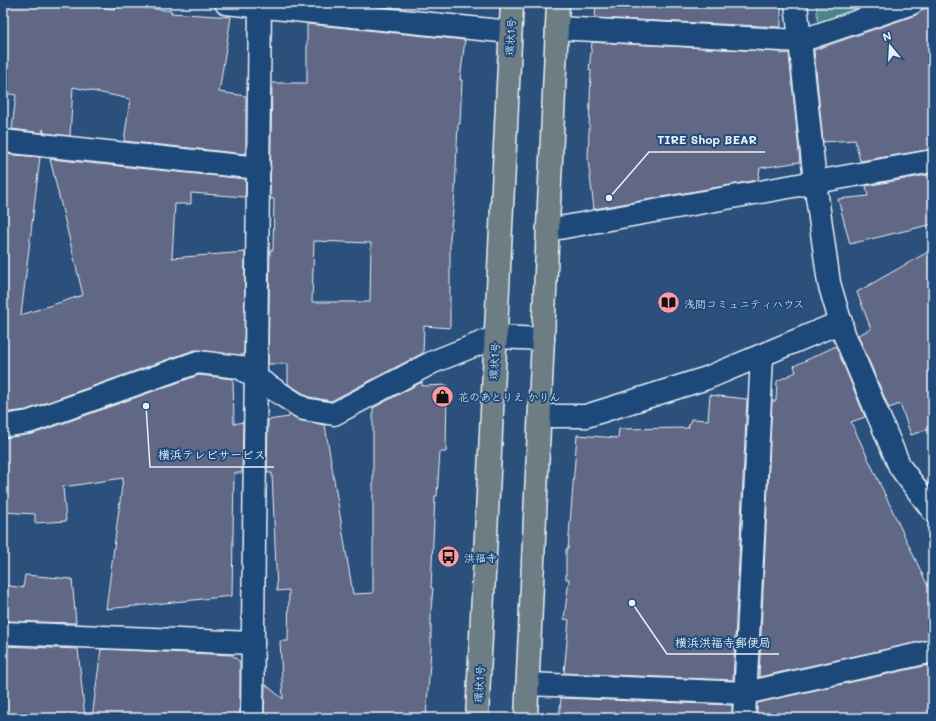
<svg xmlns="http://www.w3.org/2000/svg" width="936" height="721" font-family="Mali,'Klee One',sans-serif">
<rect width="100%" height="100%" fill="#2c507c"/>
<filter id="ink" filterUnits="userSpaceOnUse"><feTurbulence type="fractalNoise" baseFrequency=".025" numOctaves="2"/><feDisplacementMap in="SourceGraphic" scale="8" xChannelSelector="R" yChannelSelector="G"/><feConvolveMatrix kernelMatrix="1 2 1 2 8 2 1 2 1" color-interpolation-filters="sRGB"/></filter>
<g filter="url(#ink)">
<path fill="#4f828f" stroke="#9cbac4" d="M816 3H874L818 23Z"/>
<g fill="#606886" stroke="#e8f1f8" fill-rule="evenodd">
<path d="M3 3H67L114 9 115 4 172 11 171 13 231 17 219 92 246 96V154L124 141 130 99 73 87 70 136 44 133 43 129V133L12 129 16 95 3 93Z"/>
<path d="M349 3H383V6Z"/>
<path d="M596 3H781V27L595 18Z"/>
<path d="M933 6V149L860 161 855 140 823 142 814 50 916 15 922 10Z"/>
<path d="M307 24 465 40 460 80H462L460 124H458L455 192 450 238V328L424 326 423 353 331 401 309 397 288 384V364H268L270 250H273L274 199H270L272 83H307ZM314 241 371 243 370 302H312Z"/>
<path d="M592 42 781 52V54L789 53 800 162 760 168 758 180 594 209 588 160 591 70H589Z"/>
<path d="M3 154 40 157 21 315 83 295 50 159 246 179 245 197 191 193V204H175L172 258 245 252 244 356 194 350 26 410 3 413Z"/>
<path d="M933 174V224L850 244 838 199 868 196 866 186Z"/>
<path d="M933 249V428L911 435 900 404 889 408 858 335 871 329 857 292Z"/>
<path d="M836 346 865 417 851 422 933 597V639L759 677 772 401H776L777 381 796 372 794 366Z"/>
<path d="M199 375 233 379 234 424 243 422 242 473H234L232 596 106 609 123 478 63 487 66 521 35 523V514L3 512V438L33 434Z"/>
<path d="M422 382V386L447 385 446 452H440L437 496H435L431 588H433L431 609V649L426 718H264L265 684 283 699 280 641H288L289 590 277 591 272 473H267L268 420 289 417V414L302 421 325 425 353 594 373 593V408Z"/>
<path d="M710 395 747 399 733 680 564 673 569 620 564 619 569 579H566V549H568L577 435 618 438 619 429 688 428 691 419 708 420Z"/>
<path d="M25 575 72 579 76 623 3 621V585L23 588Z"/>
<path d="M3 646 78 649 85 718H3Z"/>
<path d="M101 649 232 655 240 662V718H92Z"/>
<path d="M933 664V718H757V703Z"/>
<path d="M561 698 732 705V718H559Z"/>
</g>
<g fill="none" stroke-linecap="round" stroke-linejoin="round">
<defs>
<g id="minor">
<path d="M226 3 510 32"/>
<path d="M796 3 815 182 829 283 844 334 900 467 933 511"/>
<path d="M557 28 800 41 912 3"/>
<path d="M3 141 259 168"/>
<path d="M548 230 933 161"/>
<path d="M540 416H586L707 378 841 322"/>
<path d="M3 426 29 422 198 362 239 367 304 409 334 414 433 362 496 337 543 339"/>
<path d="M3 633 253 643"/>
<path d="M528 684 746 693 933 651"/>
<path d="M252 718 260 3"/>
<path d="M744 718 762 356"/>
</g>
<g id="major">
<path d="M477 718 512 3"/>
<path d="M526 718 558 3"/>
</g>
</defs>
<use href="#minor" stroke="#e8f1f8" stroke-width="25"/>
<use href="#major" stroke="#e8f1f8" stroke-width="25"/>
<use href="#minor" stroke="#1f4a7a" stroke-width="22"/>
<use href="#major" stroke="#6c7e84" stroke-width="22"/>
</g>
</g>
<defs>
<symbol id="library-disc" viewBox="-11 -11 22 22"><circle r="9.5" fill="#ff9aa2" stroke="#1f4a7a"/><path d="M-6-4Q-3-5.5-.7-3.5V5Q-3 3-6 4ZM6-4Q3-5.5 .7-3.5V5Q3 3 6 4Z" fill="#111"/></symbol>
<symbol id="shop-disc" viewBox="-11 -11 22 22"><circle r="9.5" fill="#ff9aa2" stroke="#1f4a7a"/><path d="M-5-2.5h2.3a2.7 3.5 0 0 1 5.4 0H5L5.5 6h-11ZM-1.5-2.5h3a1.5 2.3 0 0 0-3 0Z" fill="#111"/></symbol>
<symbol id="bus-disc" viewBox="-11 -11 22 22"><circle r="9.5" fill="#ff9aa2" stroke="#1f4a7a"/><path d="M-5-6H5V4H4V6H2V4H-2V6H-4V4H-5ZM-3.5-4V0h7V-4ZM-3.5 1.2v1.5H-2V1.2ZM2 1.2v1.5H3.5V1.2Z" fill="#111"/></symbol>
</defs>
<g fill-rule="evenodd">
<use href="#library-disc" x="656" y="290" width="25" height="25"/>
<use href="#shop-disc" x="430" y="384" width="25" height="25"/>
<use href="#bus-disc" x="436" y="544" width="25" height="25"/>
</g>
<g text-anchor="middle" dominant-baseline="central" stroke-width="4" stroke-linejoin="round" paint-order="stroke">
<g font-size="11" fill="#e8f1f8" stroke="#1f4a7a">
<text transform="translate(510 37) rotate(-87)">環状1号</text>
<text transform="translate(494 361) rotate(-87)">環状1号</text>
<text transform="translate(479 684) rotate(-87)">環状1号</text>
</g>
<g font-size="11" fill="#e8f1f8" stroke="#1f4a7a" text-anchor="start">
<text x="684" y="303">浅間コミュニティハウス</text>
<text x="458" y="396">花のあとりえ かりん</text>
<text x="464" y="557">洪福寺</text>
</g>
</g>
<path fill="none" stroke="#e8f1f8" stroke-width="1.5" d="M609 198L649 152H765M146 406L150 467H274M632 603L667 654H779"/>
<g fill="#e8f1f8" stroke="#1f4a7a" stroke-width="1.5">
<circle cx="609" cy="198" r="4"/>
<circle cx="146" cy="406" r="4"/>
<circle cx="632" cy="603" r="4"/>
</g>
<g font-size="12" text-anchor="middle" font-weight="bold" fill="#e8f1f8" stroke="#1f4a7a" stroke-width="4" stroke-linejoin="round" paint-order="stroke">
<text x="707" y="144">TIRE Shop BEAR</text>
<text x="212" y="459">横浜テレビサービス</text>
<text x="723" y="647">横浜洪福寺郵便局</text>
</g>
<rect width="936" height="721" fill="none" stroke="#1f4a7a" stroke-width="16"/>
<rect x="8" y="8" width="920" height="705" fill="none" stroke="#e8f1f8" stroke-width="1.5" filter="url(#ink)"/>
<g transform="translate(890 46) rotate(342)" stroke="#1f4a7a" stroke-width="3" paint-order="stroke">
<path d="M0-3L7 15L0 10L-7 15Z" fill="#e8f1f8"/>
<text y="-6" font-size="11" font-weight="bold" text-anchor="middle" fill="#e8f1f8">N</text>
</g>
</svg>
